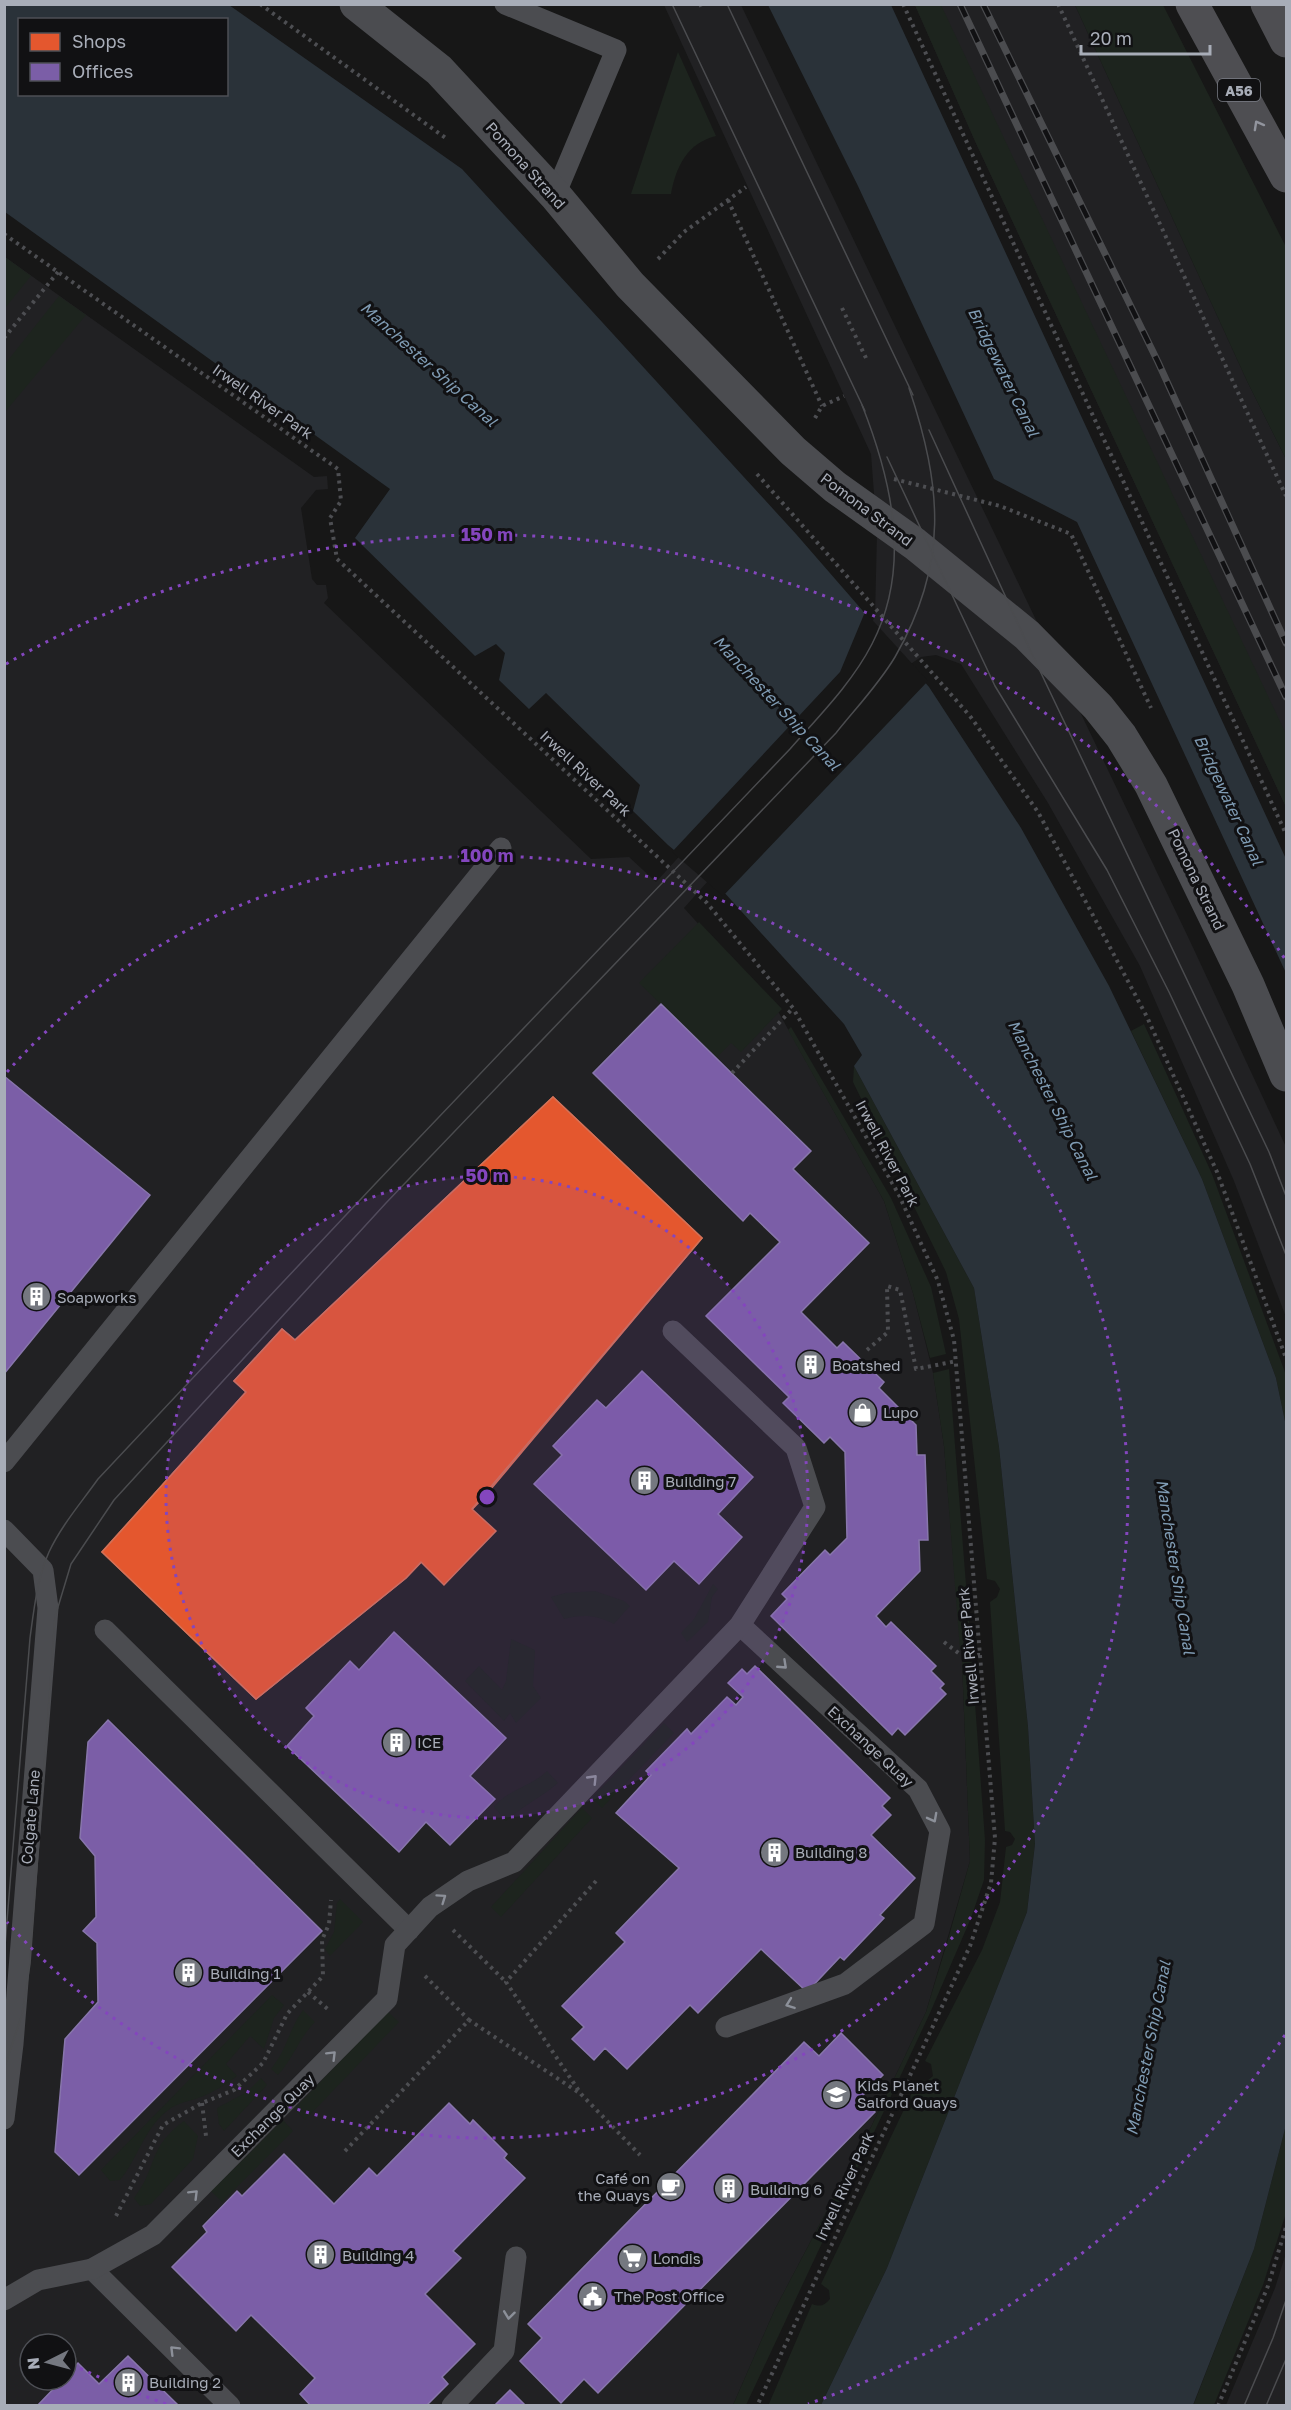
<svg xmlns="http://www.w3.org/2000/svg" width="1291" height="2410" font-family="'Golos Text',sans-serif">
<rect width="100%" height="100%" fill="#171717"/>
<g fill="#212123" fill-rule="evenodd">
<path d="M664 5H741L1189 939 1286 1147V1317L1234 1181 1140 966 1048 803 961 664 936 655 921 657 887 680 684 908 779 1013 884 1201 913 1293 933 1373 944 1446 962 1662 970 1861 926 2012 872 2125 775 2309 733 2405H5L4 253 5 257 314 477 327 476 328 489 316 490 301 508 312 579 317 585H326L328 598 324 603 591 859 629 857 656 882 784 741 865 638 875 616 877 533 871 454ZM30 2344H66V2380H30Z"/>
<path d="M915 5H1075L1247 381 1286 459V807L975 141Z"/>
<path d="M1286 2253V2405H1226L1275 2288Z"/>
</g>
<g fill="#1d241e">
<path d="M915 5H941L1286 734V807L975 141Z"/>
<path d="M1075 5H1163L1286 247V459L1247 381Z"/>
<path d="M678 52 716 136C687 143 676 167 671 194H631Z"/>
<path d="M5 257 31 276 5 308 4 258Z"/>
<path d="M59 296 86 315 5 412V364Z"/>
<path d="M699 922 782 1009 741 1052 731 1043 716 1058 639 983Z"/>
<path d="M1144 1024 1212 1174 1286 1375V1426L1276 1378 1202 1179 1131 1031Z"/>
<path d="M791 1027 891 1198 931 1287 946 1354 930 1358 913 1293 884 1201 788 1030Z"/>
<path d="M854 1066 974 1288 999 1447 1028 1727 1035 1844 1027 1912 887 2268 821 2405 768 2406 812 2304C820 2307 824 2306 830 2299L829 2290 821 2284 918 2080 927 2081 933 2076 931 2064 925 2061 982 1950 1000 1902 1006 1847 1012 1845 1015 1839 1010 1832 1005 1831 990 1602 997 1597 1000 1589 995 1581 987 1579 959 1319 946 1272 853 1082Z"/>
<path d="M949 1369 971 1648 960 1650 944 1446 933 1373Z"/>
<path d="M713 1584 718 1589 712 1597 708 1622 687 1642 681 1633 694 1619Z"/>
<path d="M595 1591 624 1601 630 1606 614 1624C596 1615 583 1614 564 1619L551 1597 565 1593Z"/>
<path d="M511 1639 535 1650 533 1686 541 1698 516 1723 510 1713 504 1721 465 1681 479 1666 502 1690 506 1681Z"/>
<path d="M962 1662H972L985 1840 984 1880 971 1918 930 2013 746 2405H733L775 2309 872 2125 926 2012 947 1943 970 1861Z"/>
<path d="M664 1723 674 1733 602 1808 592 1798Z"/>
<path d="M547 1771 558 1783C541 1798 522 1806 506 1821L494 1807C508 1789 531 1787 547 1771Z"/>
<path d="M582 1808 592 1818 501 1917 491 1907Z"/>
<path d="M340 1899 363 1922 330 1956 325 1949 334 1932 337 1903Z"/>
<path d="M272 1995 284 2005 274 2018 264 2049 250 2036 226 2064 237 2076C226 2084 214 2092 201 2097 188 2102 178 2102 167 2111 144 2129 138 2158 120 2180L110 2181 101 2170Z"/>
<path d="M303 2010 315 2022C299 2038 293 2059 278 2075L271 2069C288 2048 288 2031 303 2010Z"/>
<path d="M388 2012 399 2022 305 2120 294 2109Z"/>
<path d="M261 2078 267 2085 224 2131 219 2124 217 2108 247 2092Z"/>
<path d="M283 2120 293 2131 222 2202 211 2191Z"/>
<path d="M184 2121 198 2136 193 2159 151 2204 140 2206 134 2198C158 2167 147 2148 184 2121Z"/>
<path d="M1286 2125V2213L1263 2285 1214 2405 1193 2406 1254 2249Z"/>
</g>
<g fill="#2a3239" fill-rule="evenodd">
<path d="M5 5H229L462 169 796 534 929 687 1021 828 1109 986 1202 1179 1276 1378 1286 1426V2125L1254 2249 1193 2405H821L887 2268 1027 1912 1035 1844 1028 1727 999 1447 974 1288 854 1066 862 1055 844 1024 722 890 668 845 633 811 640 785 546 693 529 709 499 680 505 653 496 644 475 656 355 538 390 489 5 212ZM20 20H226V94H20Z"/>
<path d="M768 5H891L1286 859V973L1077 522 994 479 858 186Z"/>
</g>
<path fill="#171717" d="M865 612 928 681 723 896 672 852 840 672Z"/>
<g fill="#e4572e" stroke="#d27157" stroke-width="1.5">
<path d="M553 1097 702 1238 485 1496 406 1578 256 1699 102 1552 246 1392 234 1381 282 1329 295 1340Z"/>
<path d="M553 1097 702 1238 472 1509 496 1531 444 1585 421 1562 406 1578 256 1699 102 1552 246 1392 234 1381 282 1329 295 1340Z"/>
</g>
<g fill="#7b5ea7" stroke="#8876ac" stroke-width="1.5">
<path d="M661 1004 811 1151 793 1169 869 1243 801 1312 837 1348 843 1342 884 1382 879 1388 916 1425 917 1455H925L928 1540H919L920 1571 876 1616 886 1627 891 1622 936 1666 931 1671 944 1684 940 1688 946 1694 905 1735 898 1728 892 1735 771 1616 787 1599 782 1594 825 1550 830 1555 847 1538 845 1452 830 1437 824 1443 783 1403 789 1397 706 1316 780 1242 750 1213 743 1221 593 1073Z"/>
<path d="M4 1076 150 1195 4 1374Z"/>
<path d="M642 1371 753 1477 718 1514 742 1537 699 1584 674 1561 646 1590 534 1484 562 1455 553 1446 597 1400 606 1408Z"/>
<path d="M394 1632 506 1738 470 1776 495 1799 450 1845 426 1822 399 1852 287 1746 314 1716 306 1708 350 1661 359 1670Z"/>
<path d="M755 1666 890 1798 882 1806 891 1815 871 1835 915 1878 880 1915 884 1918 844 1960 840 1957 807 1992 761 1949 698 2013 690 2005 627 2069 605 2048 594 2060 572 2039 584 2027 562 2006 625 1942 616 1933 679 1868 616 1813 651 1775 646 1771 687 1729 691 1734 727 1697 736 1705 743 1697 728 1683 742 1669 747 1674Z"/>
<path d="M108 1720 322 1931 79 2175 55 2152 65 2039 98 2002 97 1943 83 1931 96 1917 95 1856 80 1838 88 1742Z"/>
<path d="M841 2033 883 2075 860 2098 875 2112 598 2393 584 2379 561 2403 520 2361 542 2338 528 2324 804 2042 819 2056Z"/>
<path d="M449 2103 470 2124 473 2120 507 2154 504 2158 525 2178 453 2251 461 2258 425 2294 475 2344 442 2377 448 2384 426 2406H311L300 2394 315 2378 251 2315 236 2331 172 2267 207 2232 203 2226 237 2191 242 2196 284 2154 334 2204 369 2168 377 2176Z"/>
<path d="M128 2356 179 2406H37L62 2380H66V2375L78 2363 99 2384Z"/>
<path d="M510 2390 526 2406H494Z"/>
</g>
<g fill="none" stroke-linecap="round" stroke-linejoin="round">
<g stroke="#4d4e52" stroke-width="4" stroke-dasharray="3 4.5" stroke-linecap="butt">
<path d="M260 4 447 139"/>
<path d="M700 4 702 8"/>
<path d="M903 4 1286 834"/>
<path d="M1058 4 1286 496"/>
<path d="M728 200 822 406"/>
<path d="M4 234 338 469 341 501 330 518 337 559 707 903 793 1008 899 1195 938 1281 954 1340 995 1838 991 1883 970 1946 757 2406"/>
<path d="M658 259 684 232 746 187"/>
<path d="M842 308 866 358"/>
<path d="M4 338 58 272"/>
<path d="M815 418 822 406 844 396"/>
<path d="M757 474 970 716 1038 812 1147 1017 1217 1172 1286 1358"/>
<path d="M894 479 1000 506 1071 534 1151 708"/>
<path d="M732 1073 793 1008"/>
<path d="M867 1350 888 1332 887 1286 900 1290 916 1369 957 1361"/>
<path d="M944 1642 961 1655H981"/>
<path d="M596 1881 506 1982 581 2094 640 2155"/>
<path d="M453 1930 506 1982"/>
<path d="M425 1976 469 2020"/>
<path d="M308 1992 330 2011"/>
<path d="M202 2103 206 2136"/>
<path d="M345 2151 469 2020 578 2092"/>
<path d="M116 2216 163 2125 202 2103 234 2090 263 2063 287 2014 323 1976 322 1940 329 1924 331 1900"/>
<path d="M1218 2406 1268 2286 1286 2227"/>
</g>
<g stroke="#4b4c50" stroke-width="21">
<path d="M505 4 616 50 555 195"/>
<path d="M4 1462 501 848"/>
<path d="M4 1530 43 1570 48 1608 13 2044 4 2119"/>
<path d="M105 1630 409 1930"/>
<path d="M726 2027 845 1984 924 1924 940 1831 918 1789 740 1625"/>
<path d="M92 2269 230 2406"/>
<path d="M4 2300 38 2280 92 2269 153 2235 387 1999 395 1945 430 1907 468 1881 514 1862 740 1625 815 1507 796 1448 673 1331"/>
<path d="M452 2406 504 2351 516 2257"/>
</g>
<path stroke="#4b4c50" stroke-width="33" d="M356 4 439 70 555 195 630 285 793 451 835 487 915 544 1027 635 1098 707 1121 736 1151 785 1248 985 1286 1075"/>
<g stroke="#4e4e52" stroke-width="33">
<path d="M1192 4 1286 176"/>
<path d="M1267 4 1286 41"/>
</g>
<g stroke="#4b4c4f" stroke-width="1.5">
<path d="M672 4 865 411"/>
<path d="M727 4 913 395"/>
<path d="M929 430 1031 652 1269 1152 1286 1196"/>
<path d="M887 457 995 686 1107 870 1169 992 1250 1164 1286 1255"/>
<path d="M4 1958 30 1638C34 1609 37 1579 49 1552 61 1526 81 1503 98 1479L376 1183 790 749C819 716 852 683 872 644 912 567 892 481 862 405"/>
<path d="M4 2069 22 2015 30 1964 55 1617 71 1564 114 1500 386 1203 836 733C856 708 879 684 895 657 949 563 942 487 909 388"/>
<path d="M1244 2406 1273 2338 1286 2300"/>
<path d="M1266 2406 1286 2359"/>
</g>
<defs>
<g id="rail">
<path d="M960 4 1286 697"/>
<path d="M983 4 1158 362 1286 643"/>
</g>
</defs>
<use href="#rail" stroke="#4b4c4f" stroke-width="7"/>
<use href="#rail" stroke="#111113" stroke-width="4.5" stroke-dasharray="14" stroke-linecap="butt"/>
</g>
<defs><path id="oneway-chevron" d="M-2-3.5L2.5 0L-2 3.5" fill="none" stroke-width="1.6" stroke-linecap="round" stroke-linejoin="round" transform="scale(1.5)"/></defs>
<use stroke="#92959e" href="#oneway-chevron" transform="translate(1258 125) rotate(-119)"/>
<g stroke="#8c9099">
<use href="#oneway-chevron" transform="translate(783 1665) rotate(43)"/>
<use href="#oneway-chevron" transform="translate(593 1779) rotate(-46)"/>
<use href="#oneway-chevron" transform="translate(933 1818) rotate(62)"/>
<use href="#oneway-chevron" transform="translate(442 1898) rotate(-35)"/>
<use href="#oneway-chevron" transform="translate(790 2004) rotate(160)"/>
<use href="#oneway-chevron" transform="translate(332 2055) rotate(-45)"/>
<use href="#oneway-chevron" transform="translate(194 2194) rotate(-45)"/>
<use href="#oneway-chevron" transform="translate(509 2315) rotate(97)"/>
<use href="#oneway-chevron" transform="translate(174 2350) rotate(-135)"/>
</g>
<circle cx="487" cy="1497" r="321" fill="#8446be" fill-opacity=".12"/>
<g fill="none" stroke="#8446be" stroke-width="3" stroke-dasharray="3 6">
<circle cx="487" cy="1497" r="321"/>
<path d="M7 1072A641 641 0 1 1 7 1922"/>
<path d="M1285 2035A962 962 0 0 1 808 2404M166 2404A962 962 0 0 1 73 2365M6 664A962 962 0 0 1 1285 959"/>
</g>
<defs>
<symbol id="building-disc" viewBox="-11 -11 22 22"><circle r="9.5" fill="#757880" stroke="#111113"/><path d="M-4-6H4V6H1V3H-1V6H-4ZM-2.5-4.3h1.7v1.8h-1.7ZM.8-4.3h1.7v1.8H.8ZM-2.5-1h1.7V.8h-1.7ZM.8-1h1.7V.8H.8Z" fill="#fff"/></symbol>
<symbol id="shop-disc" viewBox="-11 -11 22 22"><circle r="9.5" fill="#757880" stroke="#111113"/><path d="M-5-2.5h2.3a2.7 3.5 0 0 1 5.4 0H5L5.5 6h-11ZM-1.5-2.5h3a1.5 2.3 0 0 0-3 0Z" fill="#fff"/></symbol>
<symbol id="school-disc" viewBox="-11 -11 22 22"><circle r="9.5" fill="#757880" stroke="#111113"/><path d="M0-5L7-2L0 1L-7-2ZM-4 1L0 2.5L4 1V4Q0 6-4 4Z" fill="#fff"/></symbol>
<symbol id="cafe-disc" viewBox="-11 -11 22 22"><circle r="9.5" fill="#757880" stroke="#111113"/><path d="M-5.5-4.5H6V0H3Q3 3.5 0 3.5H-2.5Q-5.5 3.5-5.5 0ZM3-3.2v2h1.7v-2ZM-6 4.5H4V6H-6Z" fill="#fff"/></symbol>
<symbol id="supermarket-disc" viewBox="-11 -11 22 22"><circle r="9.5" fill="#757880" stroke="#111113"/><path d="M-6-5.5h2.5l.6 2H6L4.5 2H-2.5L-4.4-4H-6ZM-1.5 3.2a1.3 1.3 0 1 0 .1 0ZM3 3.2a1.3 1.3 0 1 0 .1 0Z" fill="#fff"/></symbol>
<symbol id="civic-disc" viewBox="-11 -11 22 22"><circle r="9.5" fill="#757880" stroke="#111113"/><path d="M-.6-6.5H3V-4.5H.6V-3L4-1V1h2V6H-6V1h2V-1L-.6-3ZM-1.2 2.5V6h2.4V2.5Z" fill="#fff"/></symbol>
</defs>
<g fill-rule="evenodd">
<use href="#building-disc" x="20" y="1280" width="33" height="33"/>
<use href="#building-disc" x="794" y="1348" width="33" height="33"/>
<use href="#shop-disc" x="846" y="1396" width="33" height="33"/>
<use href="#building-disc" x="628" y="1464" width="33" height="33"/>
<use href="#building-disc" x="380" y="1726" width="33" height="33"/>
<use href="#building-disc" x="758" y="1836" width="33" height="33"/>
<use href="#building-disc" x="172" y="1956" width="33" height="33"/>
<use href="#school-disc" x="820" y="2078" width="33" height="33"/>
<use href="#cafe-disc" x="654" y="2170" width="33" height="33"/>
<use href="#building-disc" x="712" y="2172" width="33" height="33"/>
<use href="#building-disc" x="304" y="2238" width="33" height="33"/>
<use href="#supermarket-disc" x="616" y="2242" width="33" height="33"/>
<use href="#civic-disc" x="576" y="2280" width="33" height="33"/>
<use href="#building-disc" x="112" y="2366" width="33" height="33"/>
</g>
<g text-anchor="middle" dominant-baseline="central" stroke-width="6" stroke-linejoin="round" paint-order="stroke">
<rect fill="#111113" stroke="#7b7e86" stroke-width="1.5" x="1218" y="79" width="42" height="22" rx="4.5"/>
<g font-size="14" font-weight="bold" fill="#a8adb8">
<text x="1239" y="90">A56</text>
</g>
<g font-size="15" fill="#a8adb8" stroke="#111113">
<text transform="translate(526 165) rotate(48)">Pomona Strand</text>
<text transform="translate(263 401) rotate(35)">Irwell River Park</text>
<text transform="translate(867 509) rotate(37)">Pomona Strand</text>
<text transform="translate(586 773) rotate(43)">Irwell River Park</text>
<text transform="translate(1197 879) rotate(64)">Pomona Strand</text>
<text transform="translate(888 1153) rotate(62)">Irwell River Park</text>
<text transform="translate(968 1646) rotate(-95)">Irwell River Park</text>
<text transform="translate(871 1746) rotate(43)">Exchange Quay</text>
<text transform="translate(30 1817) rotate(-85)">Colgate Lane</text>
<text transform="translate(272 2115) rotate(-45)">Exchange Quay</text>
<text transform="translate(844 2186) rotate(-65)">Irwell River Park</text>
</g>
<g font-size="15" fill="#a8adb8" stroke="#111113" text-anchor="start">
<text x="57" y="1297">Soapworks</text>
<text x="832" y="1365">Boatshed</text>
<text x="883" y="1412">Lupo</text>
<text x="665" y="1481">Building 7</text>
<text x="417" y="1742">ICE</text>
<text x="795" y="1852">Building 8</text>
<text x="210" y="1973">Building 1</text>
<text x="857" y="2085">Kids Planet<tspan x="857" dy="17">Salford Quays</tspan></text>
<text x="650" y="2178" text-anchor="end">Café on<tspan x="650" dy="17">the Quays</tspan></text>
<text x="750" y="2189">Building 6</text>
<text x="342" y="2255">Building 4</text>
<text x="653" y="2258">Londis</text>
<text x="614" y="2296">The Post Office</text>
<text x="149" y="2382">Building 2</text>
</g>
<g font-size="16" font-style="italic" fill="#7f9bb3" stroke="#111113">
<text transform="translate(429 364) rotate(42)">Manchester Ship Canal</text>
<text transform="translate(1004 372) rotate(64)">Bridgewater Canal</text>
<text transform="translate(777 703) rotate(47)">Manchester Ship Canal</text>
<text transform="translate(1229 800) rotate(65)">Bridgewater Canal</text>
<text transform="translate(1053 1100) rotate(63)">Manchester Ship Canal</text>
<text transform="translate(1176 1567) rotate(81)">Manchester Ship Canal</text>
<text transform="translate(1148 2048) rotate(-79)">Manchester Ship Canal</text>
</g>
</g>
<circle cx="487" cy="1497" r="9" fill="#8446be" stroke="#111113" stroke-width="3"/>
<g font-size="18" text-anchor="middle" font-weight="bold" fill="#8446be" stroke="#111113" stroke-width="6" stroke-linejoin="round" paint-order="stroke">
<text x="487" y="541">150 m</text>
<text x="487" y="862">100 m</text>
<text x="487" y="1182">50 m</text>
</g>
<rect width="1291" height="2410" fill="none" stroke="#a8adb8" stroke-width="12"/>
<rect x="18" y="18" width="210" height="78" fill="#111113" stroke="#4d4f55" stroke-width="1.5"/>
<rect x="30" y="33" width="30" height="18" fill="#e4572e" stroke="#4d4f55" stroke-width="1.5"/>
<text x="72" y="48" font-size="18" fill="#a8adb8">Shops</text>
<rect x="30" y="63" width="30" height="18" fill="#7b5ea7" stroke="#4d4f55" stroke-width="1.5"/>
<text x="72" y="78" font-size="18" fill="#a8adb8">Offices</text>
<g transform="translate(48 2362) rotate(264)"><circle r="28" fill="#111113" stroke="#4d4f55" stroke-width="1.5"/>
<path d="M0-4.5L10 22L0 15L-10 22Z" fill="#757880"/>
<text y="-9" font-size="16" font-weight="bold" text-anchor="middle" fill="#a8adb8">N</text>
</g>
<path d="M1081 45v9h129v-9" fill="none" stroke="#a8adb8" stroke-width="3"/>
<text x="1090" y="45" font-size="18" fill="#a8adb8" stroke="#111113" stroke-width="4.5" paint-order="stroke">20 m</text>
</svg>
